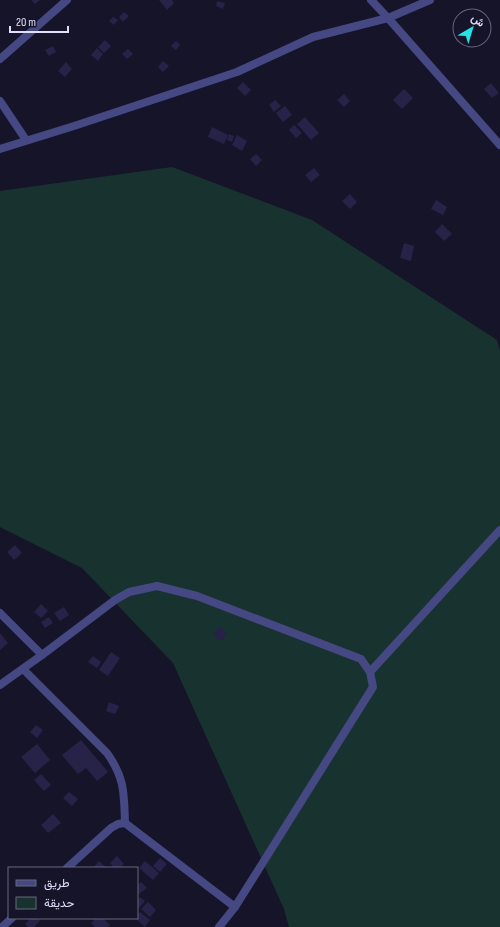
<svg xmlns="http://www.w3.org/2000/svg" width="500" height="927" font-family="'Sofia Sans Condensed',Vazirmatn,sans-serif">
<rect width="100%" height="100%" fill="#161429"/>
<path fill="#18332f" d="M172 167 312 220 497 340 500 351V927H289L284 909 173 663 82 568 0 527V191Z"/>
<g fill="#262248">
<path d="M31 0H40L35 4Z"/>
<path d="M159 0H172L174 3 167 10Z"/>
<path d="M217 1 225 3 223 9 216 6Z"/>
<path d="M124 12 129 16 123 22 119 17Z"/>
<path d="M113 17 118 20 114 25 109 21Z"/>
<path d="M105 40 111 46 104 53 98 47Z"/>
<path d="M176 41 180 45 176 50 171 46Z"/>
<path d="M53 46 56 52 49 56 45 50Z"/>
<path d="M97 48 103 54 98 61 91 55Z"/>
<path d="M128 49 133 54 127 59 122 54Z"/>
<path d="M163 61 169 66 163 72 158 67Z"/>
<path d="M66 62 72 69 65 77 58 71Z"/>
<path d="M243 82 251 90 245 96 237 88Z"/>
<path d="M491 83 499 93 492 98 484 89Z"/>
<path d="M404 89 413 98 402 109 393 100Z"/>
<path d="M344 94 350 101 344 107 337 100Z"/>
<path d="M275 100 281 106 274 112 269 105Z"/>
<path d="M285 106 292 115 283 122 276 113Z"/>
<path d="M305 117 319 133 311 140 297 124Z"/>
<path d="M294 125 302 133 296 138 289 130Z"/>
<path d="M212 127 228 135 224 144 208 137Z"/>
<path d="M229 134 234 136 232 142 227 140Z"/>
<path d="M237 135 247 141 242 151 232 145Z"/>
<path d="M256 154 262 160 256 166 250 159Z"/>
<path d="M314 168 320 175 311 182 305 175Z"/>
<path d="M350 194 357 202 350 209 342 201Z"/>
<path d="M436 200 447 207 443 215 431 209Z"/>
<path d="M442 224 452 234 444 241 435 232Z"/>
<path d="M404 243 414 246 411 261 400 258Z"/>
<path d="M15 545 22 553 14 560 7 552Z"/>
<path d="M41 604 48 611 41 618 34 612Z"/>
<path d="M64 607 69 615 60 621 54 613Z"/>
<path d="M49 617 53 623 45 628 41 622Z"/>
<path d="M219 627 227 633 222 641 213 634Z"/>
<path d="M0 633 8 643 0 650Z"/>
<path d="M111 652 120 658 108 676 99 670Z"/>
<path d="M93 656 101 662 97 668 88 662Z"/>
<path d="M109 702 119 706 115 714 106 711Z"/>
<path d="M36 725 43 730 37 738 30 732Z"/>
<path d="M81 740 108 772 97 781 86 768 78 774 62 755Z"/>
<path d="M37 744 50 760 35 773 21 757Z"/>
<path d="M41 774 51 785 44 791 34 780Z"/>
<path d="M69 792 78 799 72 806 63 798Z"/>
<path d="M53 814 61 823 48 833 41 825Z"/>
<path d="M117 856 124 864 120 868H114L110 863Z"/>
<path d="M160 858 167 864 160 872 153 866Z"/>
<path d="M99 861 107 868H93Z"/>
<path d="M145 861 159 873 153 880 139 868Z"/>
<path d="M141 882 147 888 139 894 137 891V885Z"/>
<path d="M140 897 145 901 138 909 137 908V900Z"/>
<path d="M148 902 156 910 150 917 141 909Z"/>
<path d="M140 912 150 920 145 927 135 918H137V915Z"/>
<path d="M31 918H37L40 921 34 927H28L25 924Z"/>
<path d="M96 918H103L110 925 107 927H95L91 923Z"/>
</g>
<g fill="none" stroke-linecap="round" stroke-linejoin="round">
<g stroke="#454883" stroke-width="8">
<path d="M371 0 388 18 500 145"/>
<path d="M0 59 67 0"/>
<path d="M0 101 26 140"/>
<path d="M0 149 74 126 237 72 313 37 388 18 430 0"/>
<path d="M0 613 42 655"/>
<path d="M23 669 107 753C125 778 124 794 125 823"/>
<path d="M370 672 500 530"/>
<path d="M0 685 42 655 115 600 129 592 157 586 197 596 361 659 370 672 373 687 235 907 219 927"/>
<path d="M67 868 111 828 118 824 125 823 235 907"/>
<path d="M2 927 12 918"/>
</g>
</g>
<rect x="8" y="867" width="130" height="52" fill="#161429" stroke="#67667d"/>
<rect x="16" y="880" width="20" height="6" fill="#454883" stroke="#67667d"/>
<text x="44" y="887" font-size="12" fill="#e0e0fb">طريق</text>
<rect x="16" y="897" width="20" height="12" fill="#18332f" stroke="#67667d"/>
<text x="44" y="907" font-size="12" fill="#e0e0fb">حديقة</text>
<g transform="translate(472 28) rotate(38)"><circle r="19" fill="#161429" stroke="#67667d"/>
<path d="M0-3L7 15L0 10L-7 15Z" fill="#22e5e5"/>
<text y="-6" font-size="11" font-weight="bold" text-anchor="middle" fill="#e0e0fb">ش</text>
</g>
<path d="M10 26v6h58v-6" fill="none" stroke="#e0e0fb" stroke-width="2"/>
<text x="16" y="26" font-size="12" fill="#e0e0fb" stroke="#161429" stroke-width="3" paint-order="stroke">20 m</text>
</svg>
